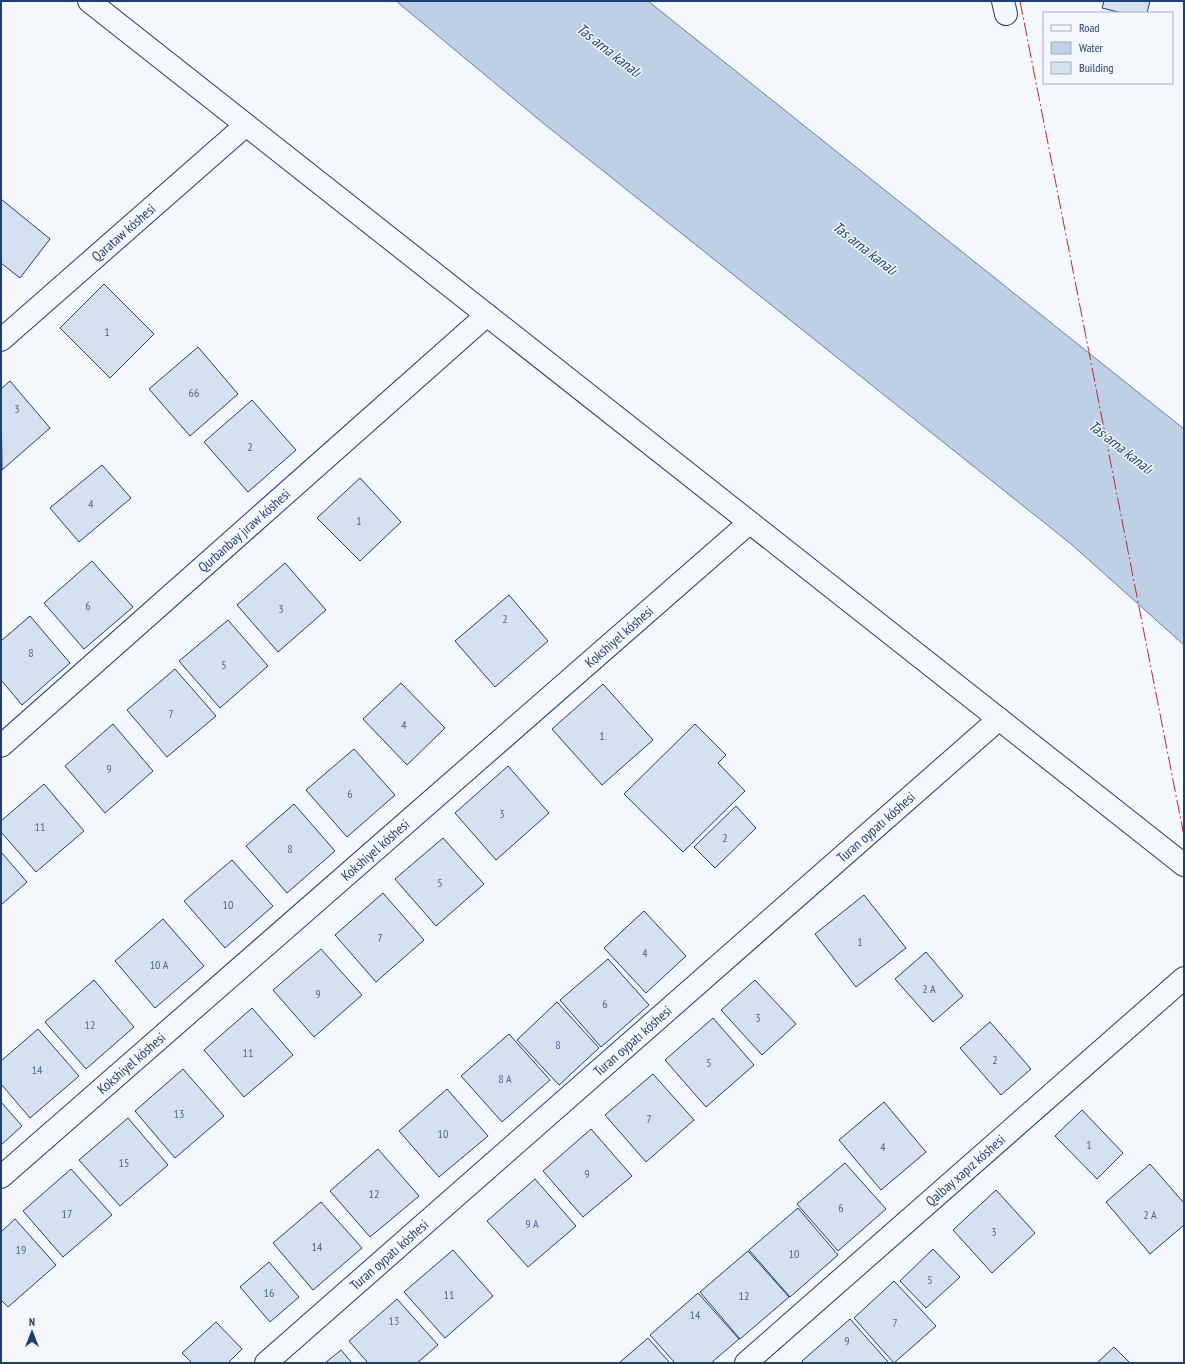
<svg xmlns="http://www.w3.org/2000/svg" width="1185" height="1364" font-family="'PT Sans Narrow',sans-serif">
<rect width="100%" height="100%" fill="#f4f7fb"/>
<path fill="#bed0e5" stroke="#687fa3" d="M396 1H648L1184 429V645L1071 544 543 123Z"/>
<g fill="#d5e0f0" stroke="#1d3f73">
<path d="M1104 1H1150L1147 13H1122L1102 8Z"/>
<path d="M1 199 50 239 20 278 1 263Z"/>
<path d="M104 284 154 334 110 378 60 328Z"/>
<path d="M198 347 238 394 190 436 149 389Z"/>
<path d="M10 381 50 428 2 470 1 389Z"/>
<path d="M252 400 296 450 248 492 204 442Z"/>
<path d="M102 465 131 498 79 542 50 508Z"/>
<path d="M360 478 401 522 360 561 317 518Z"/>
<path d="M92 561 133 607 84 649 44 603Z"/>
<path d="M285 563 326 610 278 652 237 605Z"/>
<path d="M509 595 548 641 495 687 455 641Z"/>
<path d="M30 616 70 663 22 705 1 680V641Z"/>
<path d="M228 620 268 666 220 708 179 661Z"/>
<path d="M175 669 216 716 167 757 127 710Z"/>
<path d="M401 683 445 728 407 765 363 719Z"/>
<path d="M603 684 653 740 602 785 552 729Z"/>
<path d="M113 724 153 771 105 813 65 766Z"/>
<path d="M695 724 726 755 718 763 745 791 683 852 624 794Z"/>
<path d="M354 749 395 795 347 837 306 790Z"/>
<path d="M508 766 549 813 496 860 455 813Z"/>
<path d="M44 784 84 831 36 872 1 832V821Z"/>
<path d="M294 804 335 851 287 893 246 846Z"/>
<path d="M736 806 756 828 715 868 694 847Z"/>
<path d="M443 838 484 884 436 926 395 879Z"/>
<path d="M1 852 27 882 1 905Z"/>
<path d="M232 860 273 906 225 948 184 901Z"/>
<path d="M383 893 424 940 376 982 335 935Z"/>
<path d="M864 895 906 948 856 987 815 934Z"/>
<path d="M644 911 686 956 646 993 604 948Z"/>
<path d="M163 919 204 966 155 1008 115 961Z"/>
<path d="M321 949 362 995 314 1037 273 990Z"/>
<path d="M926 952 963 996 933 1022 895 979Z"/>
<path d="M608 959 649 1005 601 1047 560 1000Z"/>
<path d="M94 980 134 1027 86 1069 45 1022Z"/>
<path d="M755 980 796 1024 762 1055 721 1010Z"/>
<path d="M557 1002 599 1048 559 1085 517 1040Z"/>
<path d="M252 1008 293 1055 244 1097 204 1050Z"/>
<path d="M713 1018 754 1065 706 1107 665 1060Z"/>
<path d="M990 1022 1031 1069 1001 1095 960 1048Z"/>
<path d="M38 1029 79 1076 30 1118 1 1084V1061Z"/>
<path d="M509 1034 550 1080 502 1122 461 1076Z"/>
<path d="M183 1069 224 1116 175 1158 135 1111Z"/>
<path d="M653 1074 694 1120 646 1162 605 1115Z"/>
<path d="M447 1089 488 1136 439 1177 399 1131Z"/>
<path d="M1 1102 22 1126 1 1145Z"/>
<path d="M884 1102 926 1152 881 1190 839 1140Z"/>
<path d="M1082 1110 1123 1153 1097 1179 1055 1136Z"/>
<path d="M128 1118 168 1165 120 1206 79 1160Z"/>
<path d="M591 1129 632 1176 583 1217 543 1171Z"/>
<path d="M378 1149 419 1196 370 1237 330 1191Z"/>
<path d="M845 1163 886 1209 838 1251 797 1204Z"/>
<path d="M1150 1164 1184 1203V1225L1150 1254 1106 1202Z"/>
<path d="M71 1169 112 1215 63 1257 23 1211Z"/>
<path d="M535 1179 576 1226 528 1267 487 1221Z"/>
<path d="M996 1190 1035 1233 992 1273 953 1230Z"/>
<path d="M321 1202 362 1248 313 1290 273 1243Z"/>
<path d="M798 1208 838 1255 790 1297 749 1250Z"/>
<path d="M15 1219 56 1265 8 1307 1 1300V1232Z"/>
<path d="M933 1249 960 1277 926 1308 900 1281Z"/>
<path d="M453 1250 493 1296 445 1338 404 1292Z"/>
<path d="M748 1251 789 1297 740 1339 700 1292Z"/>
<path d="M269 1262 299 1297 270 1322 240 1287Z"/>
<path d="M894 1281 936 1326 894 1363 854 1318Z"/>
<path d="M698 1293 739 1339 711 1363H675L650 1335Z"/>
<path d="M397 1299 438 1345 417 1363H368L349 1341Z"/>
<path d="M850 1319 889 1363H804L802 1361Z"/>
<path d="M216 1322 242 1349 228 1363H192L182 1353Z"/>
<path d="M648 1338 670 1363H619Z"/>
<path d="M1114 1347 1130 1363H1097Z"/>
<path d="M341 1350 352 1363H325Z"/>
</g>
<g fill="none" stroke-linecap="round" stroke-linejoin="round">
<defs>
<g id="minor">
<path d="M89 1 1184 865"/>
<path d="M1003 1 1006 14"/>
<path id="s1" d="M1 340 246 125"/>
<path id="s2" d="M1 746 487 315"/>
<path id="s3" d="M1 1177 749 523"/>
<path id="s4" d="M266 1363 999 719"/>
<path id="s5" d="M746 1363 1184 978"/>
</g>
</defs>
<use href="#minor" stroke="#1d3f73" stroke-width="24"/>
<use href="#minor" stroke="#f4f7fb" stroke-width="22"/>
<path stroke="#c62828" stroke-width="1" stroke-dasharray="14 3 2 3" stroke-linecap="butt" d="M1020 1 1184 836"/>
</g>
<g text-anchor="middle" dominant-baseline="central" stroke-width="3" stroke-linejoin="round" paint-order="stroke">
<g font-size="12" fill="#4b6792">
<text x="107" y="331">1</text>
<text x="194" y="392">66</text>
<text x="17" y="408">3</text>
<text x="250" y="446">2</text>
<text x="91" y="503">4</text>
<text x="359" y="520">1</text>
<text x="88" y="605">6</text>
<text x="281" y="608">3</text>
<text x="505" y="618">2</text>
<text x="31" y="652">8</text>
<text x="224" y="664">5</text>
<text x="171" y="713">7</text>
<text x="404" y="724">4</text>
<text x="602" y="735">1</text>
<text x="109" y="768">9</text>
<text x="350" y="793">6</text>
<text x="502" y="813">3</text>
<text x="40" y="826">11</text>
<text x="725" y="837">2</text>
<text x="290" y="848">8</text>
<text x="440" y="882">5</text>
<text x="228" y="904">10</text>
<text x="380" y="937">7</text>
<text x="860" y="941">1</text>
<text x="645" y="952">4</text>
<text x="159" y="964">10 А</text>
<text x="929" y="988">2 А</text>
<text x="318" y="993">9</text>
<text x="605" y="1003">6</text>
<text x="758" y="1017">3</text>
<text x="90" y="1024">12</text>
<text x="558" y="1044">8</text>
<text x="248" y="1052">11</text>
<text x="995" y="1059">2</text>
<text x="709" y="1062">5</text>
<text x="37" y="1069">14</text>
<text x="505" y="1078">8 А</text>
<text x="179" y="1113">13</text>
<text x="649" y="1118">7</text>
<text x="443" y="1133">10</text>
<text x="1089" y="1144">1</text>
<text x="883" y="1146">4</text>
<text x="124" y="1162">15</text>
<text x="587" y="1173">9</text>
<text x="374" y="1193">12</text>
<text x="841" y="1207">6</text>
<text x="67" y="1213">17</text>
<text x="1150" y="1214">2 А</text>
<text x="532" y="1223">9 А</text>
<text x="994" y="1231">3</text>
<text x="317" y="1246">14</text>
<text x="21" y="1249">19</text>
<text x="794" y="1253">10</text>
<text x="930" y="1279">5</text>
<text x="269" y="1292">16</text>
<text x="449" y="1294">11</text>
<text x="744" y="1295">12</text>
<text x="695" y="1314">14</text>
<text x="394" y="1320">13</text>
<text x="895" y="1322">7</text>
<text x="847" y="1340">9</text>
</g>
<g font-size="14" fill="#1d3f73" stroke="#f4f7fb">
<text stroke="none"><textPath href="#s1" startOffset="163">Qarataw kóshesi</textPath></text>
<text stroke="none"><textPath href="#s2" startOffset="325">Qurbanbay jıraw kóshesi</textPath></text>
<text stroke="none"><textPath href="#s3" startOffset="821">Kokshiyel kóshesi</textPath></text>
<text stroke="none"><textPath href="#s4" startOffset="812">Turan oypatı kóshesi</textPath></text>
<text stroke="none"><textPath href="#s3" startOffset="497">Kokshiyel kóshesi</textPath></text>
<text stroke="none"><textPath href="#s4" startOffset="488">Turan oypatı kóshesi</textPath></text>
<text stroke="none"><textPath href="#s3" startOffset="173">Kokshiyel kóshesi</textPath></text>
<text stroke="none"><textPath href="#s5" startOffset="292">Qalbay xapız kóshesi</textPath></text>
<text stroke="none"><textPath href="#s4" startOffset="164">Turan oypatı kóshesi</textPath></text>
</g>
<g font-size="15" font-style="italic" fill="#1d3f73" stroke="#f4f7fb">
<text transform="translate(609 50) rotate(38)">Tas arna kanalı</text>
<text transform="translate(865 248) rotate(38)">Tas arna kanalı</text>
<text transform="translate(1121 447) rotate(38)">Tas arna kanalı</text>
</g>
</g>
<rect width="1185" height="1364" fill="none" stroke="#1d3f73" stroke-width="4"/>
<rect x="1043" y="12" width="130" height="72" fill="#f4f7fb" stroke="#9eadc5"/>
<rect x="1051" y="25" width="20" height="6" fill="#f4f7fb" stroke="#9eadc5"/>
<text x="1079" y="32" font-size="12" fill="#1d3f73">Road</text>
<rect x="1051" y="42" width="20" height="12" fill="#bed0e5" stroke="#9eadc5"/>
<text x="1079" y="52" font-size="12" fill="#1d3f73">Water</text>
<rect x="1051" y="62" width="20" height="12" fill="#d5e0f0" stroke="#9eadc5"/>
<text x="1079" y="72" font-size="12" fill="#1d3f73">Building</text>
<g transform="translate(32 1332)" stroke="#f4f7fb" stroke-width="3" paint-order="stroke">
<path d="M0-3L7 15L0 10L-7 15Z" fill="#1d3f73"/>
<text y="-6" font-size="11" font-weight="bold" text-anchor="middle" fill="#1d3f73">N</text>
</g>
</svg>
